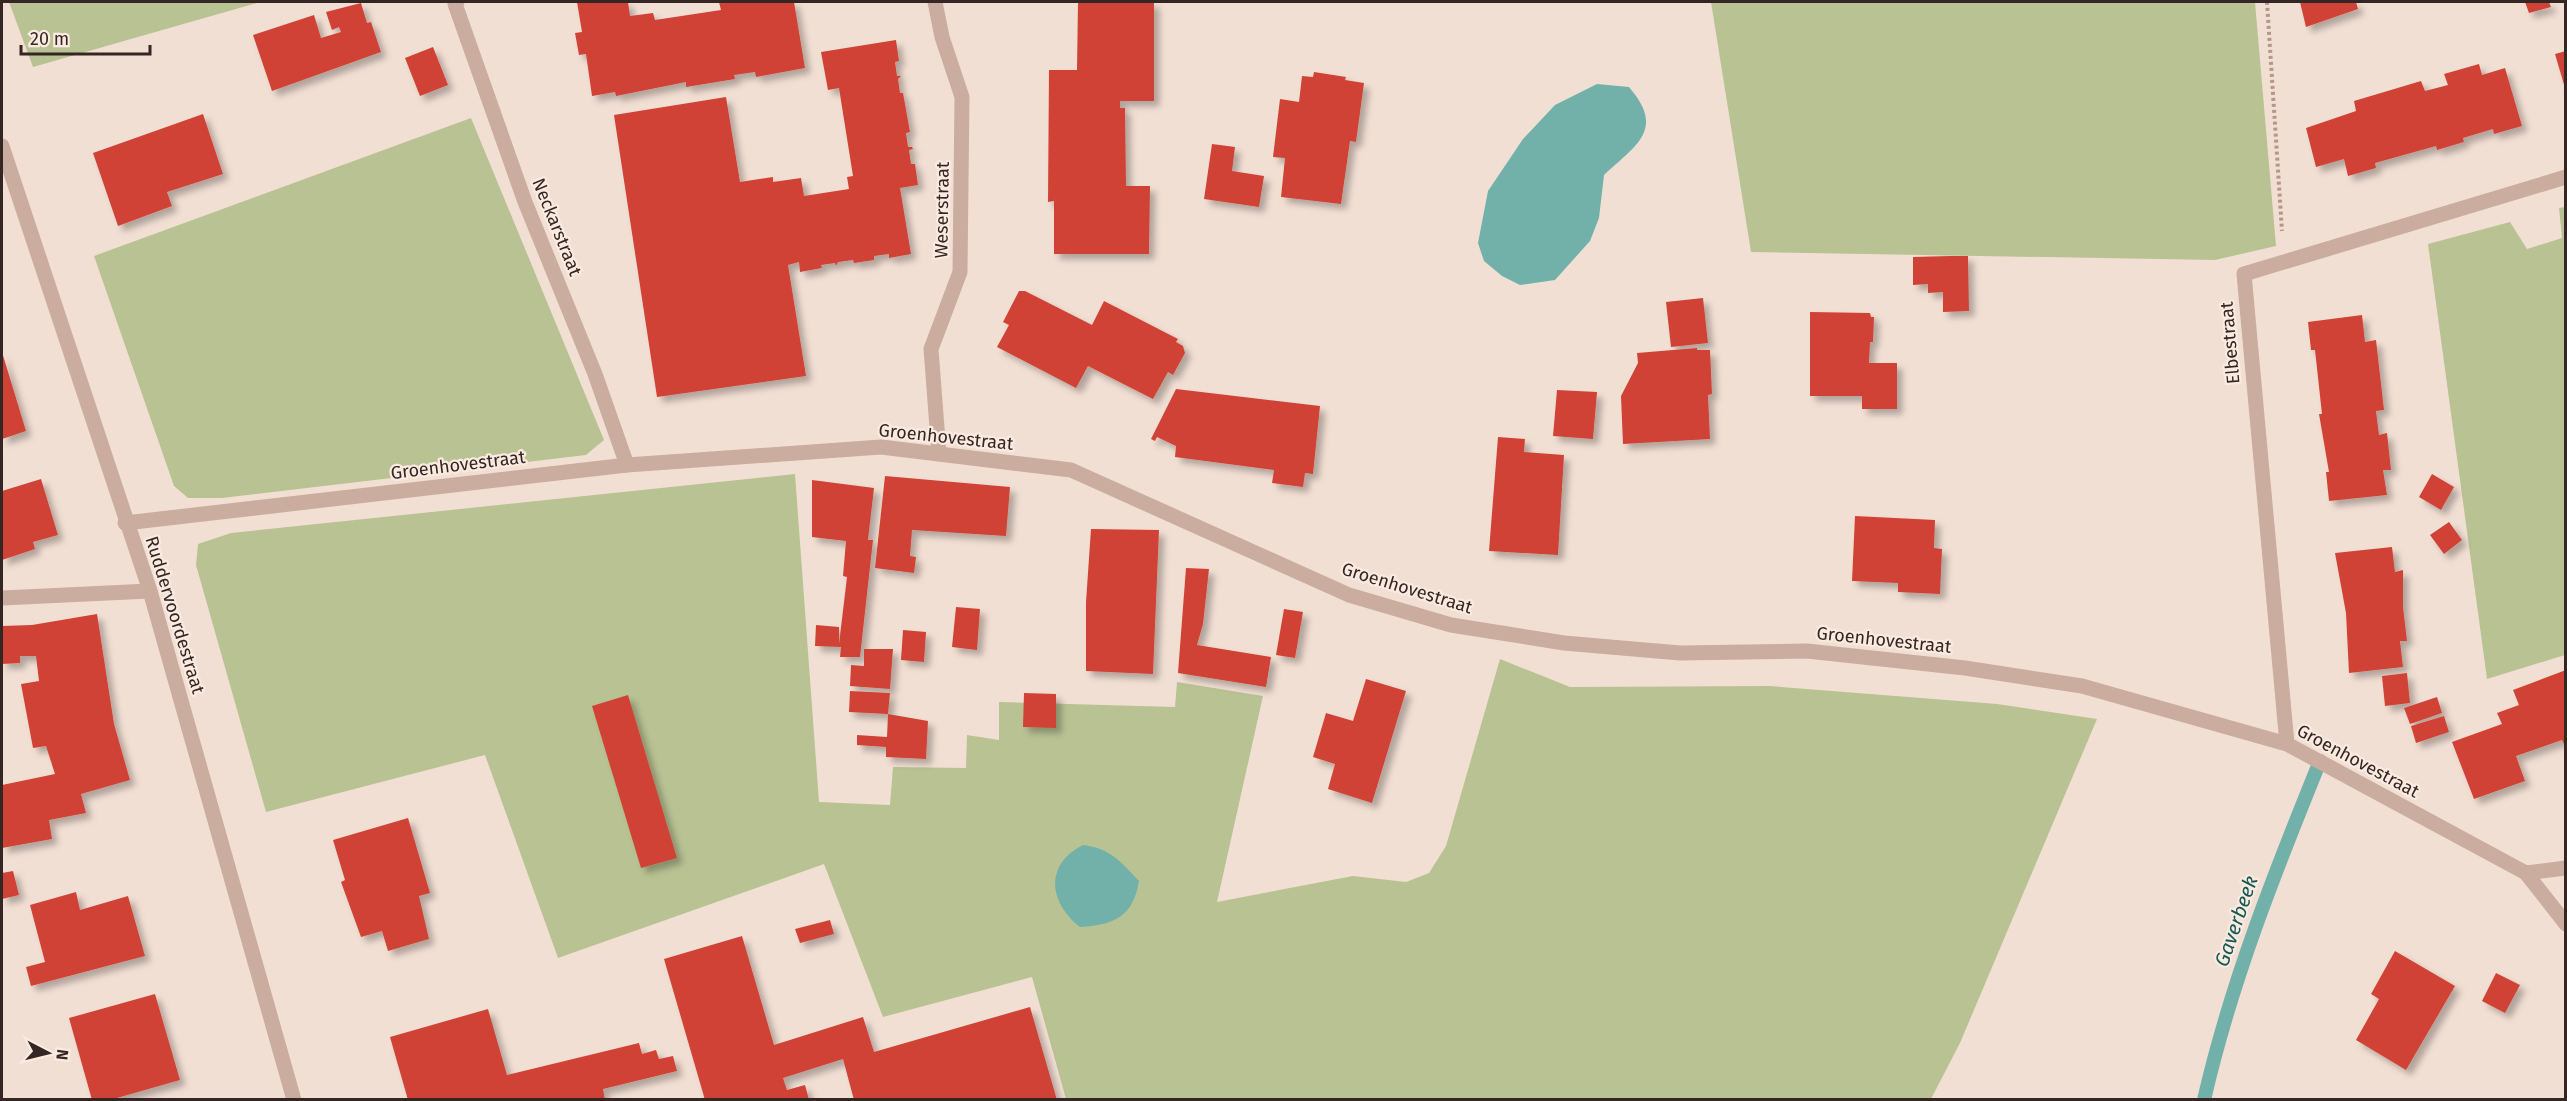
<svg xmlns="http://www.w3.org/2000/svg" width="2567" height="1101" font-family="'Fira Sans',sans-serif">
<defs>
<filter id="shadow"><feDropShadow dx="5.5" dy="5.5" stdDeviation="3" flood-color="#0004"/></filter>
</defs>
<rect width="100%" height="100%" fill="#f2dfd4"/>
<g fill="#b9c293">
<path d="M9 2H260L33 67Z"/>
<path d="M1711 2H2255L2276 246 2215 260 1751 252Z"/>
<path d="M471 118 604 440 586 455 222 498H188L174 486 94 256Z"/>
<path d="M2565 207V655L2487 679 2428 244 2510 222 2527 249 2562 238 2559 208Z"/>
<path d="M795 474 819 802 890 805 893 767 966 768 967 735 999 740V702L1175 707 1177 682 1263 696 1217 902 1353 876 1406 882 1429 873 1446 846 1500 659 1570 687 1770 686 1997 704 2097 719 1960 1043 1931 1099H1066L1032 977 883 1017 824 864 558 958 485 755 266 812 196 565 198 544 231 533Z"/>
</g>
<g fill="#71b1aa">
<path d="M1597 84 1629 87C1666 130 1636 145 1604 175L1599 218 1590 241 1555 280 1520 285 1502 276 1484 261 1478 243 1488 191 1523 139 1555 105Z"/>
<path d="M1083 845C1110 848 1121 862 1139 881 1133 917 1114 925 1080 927 1049 902 1044 865 1083 845Z"/>
</g>
<g fill="none" stroke-linecap="round" stroke-linejoin="round">
<path stroke="#71b1aa" stroke-width="14" d="M2204 1100C2231 982 2275 872 2320 761"/>
</g>
<g fill="#d04334" filter="url(#shadow)">
<path d="M577 2H628L630 16 653 13 655 20 721 10 719 2H794L805 68 756 77 755 72 734 75 735 79 686 87V82L616 96 615 92 592 96 586 54 579 55 575 33 582 32Z"/>
<path d="M1078 2H1154V101H1120V108H1125L1126 186H1150L1149 254H1054V201L1048 202 1049 70H1077Z"/>
<path d="M2300 2H2356L2358 9 2306 27Z"/>
<path d="M2525 2H2549L2551 7 2529 13Z"/>
<path d="M361 3 367 23 371 22 381 52 272 91 253 35 314 15 321 38 341 32 339 27 332 30 326 12Z"/>
<path d="M896 40 899 61 895 62 897 76H901L898 79 900 93H903L910 132 906 133 908 147H912L913 149 909 150 911 164H915L918 185 900 188 911 254 889 258V254L874 256V260L854 263 853 260 838 262 836 266 835 263 821 265 822 268 800 272 799 262 788 265 806 376 657 397 614 115 726 97 740 182 773 177V182L801 178 804 196 849 189 847 177 853 176 839 88 828 90 821 52Z"/>
<path d="M433 47 448 85 420 96 405 58Z"/>
<path d="M2566 51V88H2565L2555 54Z"/>
<path d="M2479 64 2482 75 2505 68 2522 126 2494 134 2493 129 2463 138 2464 142 2437 150 2436 146 2375 163 2376 168 2348 176 2344 159 2316 167 2306 128 2356 111 2354 101 2421 81 2425 91 2448 85 2444 74Z"/>
<path d="M1314 72 1346 77 1345 80 1364 83 1356 142 1350 141 1341 204 1281 197 1285 158 1273 157 1280 99 1299 102 1302 76 1313 77Z"/>
<path d="M203 114 223 174 167 192 172 206 118 226 93 153Z"/>
<path d="M1212 144 1235 147 1232 171 1264 176 1259 207 1204 199Z"/>
<path d="M1950 256H1968L1969 311 1943 312V292L1928 293V284L1913 285V257Z"/>
<path d="M1019 291H1025L1092 325 1104 301 1178 339 1176 342 1183 346 1185 353 1173 375 1168 372 1153 399 1088 366 1076 388 997 347 1009 325 1003 322Z"/>
<path d="M1703 298 1708 343 1671 347 1666 302Z"/>
<path d="M1810 312 1870 313 1871 317H1874L1873 342H1870L1869 363H1897V409H1862V396H1810Z"/>
<path d="M2362 315 2365 342 2376 340 2384 410 2376 411 2379 435 2387 433 2391 470H2383L2387 495 2329 501 2326 472H2329L2319 414H2322L2315 350H2311L2308 322Z"/>
<path d="M1697 348V350H1710L1712 394 1708 395 1710 439 1623 444 1621 396 1638 363 1637 353Z"/>
<path d="M2 352 26 431 2 439Z"/>
<path d="M1176 389 1320 406 1313 474 1305 473 1303 487 1272 483 1274 470 1175 457 1176 446 1157 437 1155 441 1151 439Z"/>
<path d="M1557 390 1597 392 1593 439 1553 436Z"/>
<path d="M1498 437 1525 439 1524 452 1564 455 1558 555 1489 551Z"/>
<path d="M2432 474 2454 487 2441 510 2419 497Z"/>
<path d="M885 476 1010 487 1006 536 912 530 910 556 916 557 914 573 875 568Z"/>
<path d="M41 479 58 535 33 542 35 549 2 560V491Z"/>
<path d="M812 480 874 488 868 540H873L860 657H840L841 647 815 646 816 625 839 627V644L847 577 843 576 846 541 812 537Z"/>
<path d="M1855 516 1935 520 1934 548 1942 549 1940 594 1898 592V583L1852 581Z"/>
<path d="M2449 522 2462 540 2444 554 2430 535Z"/>
<path d="M1091 529 1159 530 1153 674 1086 671V602Z"/>
<path d="M2392 547 2395 572 2403 570V607L2407 641H2400L2403 667 2349 673 2346 613 2335 553Z"/>
<path d="M1186 568 1209 569 1203 624 1197 645 1271 657 1266 687 1178 673Z"/>
<path d="M956 607 980 609 977 650 952 647Z"/>
<path d="M1284 609 1303 612 1295 658 1276 655Z"/>
<path d="M97 614 114 724 130 780 81 794 86 813 49 820 52 839 2 848V785L55 774 46 746 33 748 21 684 39 681 36 656H20V663L2 664V626L32 625Z"/>
<path d="M903 630 926 632 924 662 901 660Z"/>
<path d="M864 649H893L890 689 850 686 851 665 864 666Z"/>
<path d="M2566 670V748L2562 740 2516 756 2525 781 2474 799 2452 742 2502 724 2497 713 2519 705 2513 690Z"/>
<path d="M2407 673 2410 703 2385 706 2382 676Z"/>
<path d="M1366 679 1406 691 1372 803 1328 789 1335 764 1313 757 1326 713 1353 721Z"/>
<path d="M850 691 890 693 888 714 928 721 926 759 886 757V747L857 745V735L887 737 888 714 849 712Z"/>
<path d="M1024 693 1056 694V728L1023 727Z"/>
<path d="M628 695 677 858 641 868 592 706Z"/>
<path d="M2437 697 2442 713 2410 724 2404 708Z"/>
<path d="M2444 716 2449 732 2416 743 2411 726Z"/>
<path d="M408 818 430 893 419 896 429 939 388 951 382 931 361 937 341 882 345 880 333 840Z"/>
<path d="M13 871 19 895 2 899V873Z"/>
<path d="M76 892 80 910 128 896 145 956 31 986 26 967 45 962 30 905Z"/>
<path d="M830 920 834 934 800 943 795 929Z"/>
<path d="M742 936 774 1045 863 1017 874 1052 1030 1007 1057 1100H854L843 1059 783 1078 787 1090 805 1085 809 1100H705L664 959Z"/>
<path d="M2395 951 2455 986 2406 1070 2356 1040 2379 999 2371 994Z"/>
<path d="M2496 973 2520 985 2505 1013 2482 1001Z"/>
<path d="M155 994 180 1080 110 1100H92L69 1018Z"/>
<path d="M488 1009 507 1075 639 1043 642 1054 656 1050 659 1059 673 1056 677 1071 603 1089 605 1100H408L390 1037Z"/>
</g>
<g fill="none" stroke-linecap="round" stroke-linejoin="round">
<path stroke="#b6968a" stroke-width="4" stroke-dasharray="3 3" stroke-linecap="butt" d="M2267 2 2282 231"/>
<g stroke="#caad9f" stroke-width="15">
<path d="M457 2 455 4 525 202 595 374 627 465"/>
<path d="M935 2 942 37 962 97 960 272 931 349 939 454"/>
<path d="M125 523 627 465 881 447 1071 470 1349 595 1451 625 1564 643 1680 653 1807 651 1965 668 2082 686 2287 744 2526 873 2566 924"/>
<path d="M2 598 150 591"/>
<path d="M2287 744 2244 274 2566 177"/>
<path d="M2526 873 2566 868"/>
</g>
<path stroke="#caad9f" stroke-width="15" d="M2 146 150 591 294 1100"/>
</g>
<g text-anchor="middle" dominant-baseline="central" stroke-width="4.5" stroke-linejoin="round" paint-order="stroke">
<g font-size="18" fill="#332623" stroke="#faeae0">
<text transform="translate(942 210) rotate(-89)">Weserstraat</text>
<text transform="translate(557 227) rotate(68)">Neckarstraat</text>
<text transform="translate(2230 343) rotate(-95)">Elbestraat</text>
<text transform="translate(946 437) rotate(6)">Groenhovestraat</text>
<text transform="translate(458 465) rotate(-7)">Groenhovestraat</text>
<text transform="translate(1407 588) rotate(17)">Groenhovestraat</text>
<text transform="translate(175 615) rotate(73)">Ruddervoordestraat</text>
<text transform="translate(1884 640) rotate(6)">Groenhovestraat</text>
<text transform="translate(2358 761) rotate(28)">Groenhovestraat</text>
</g>
<g font-size="20" font-style="italic" fill="#175752" stroke="#faeae0">
<text transform="translate(2236 921) rotate(-71)">Gaverbeek</text>
</g>
</g>
<rect width="2567" height="1101" fill="none" stroke="#332623" stroke-width="6"/>
<g transform="translate(48 1053) rotate(97)" stroke="#faeae0" stroke-width="4.5" paint-order="stroke">
<path d="M0-4.5L10 22L0 15L-10 22Z" fill="#332623"/>
<text y="-9" font-size="16" font-weight="bold" text-anchor="middle" fill="#332623">N</text>
</g>
<path d="M21 45v9h129v-9" fill="none" stroke="#332623" stroke-width="3"/>
<text x="30" y="45" font-size="18" fill="#332623" stroke="#faeae0" stroke-width="4.5" paint-order="stroke">20 m</text>
</svg>
